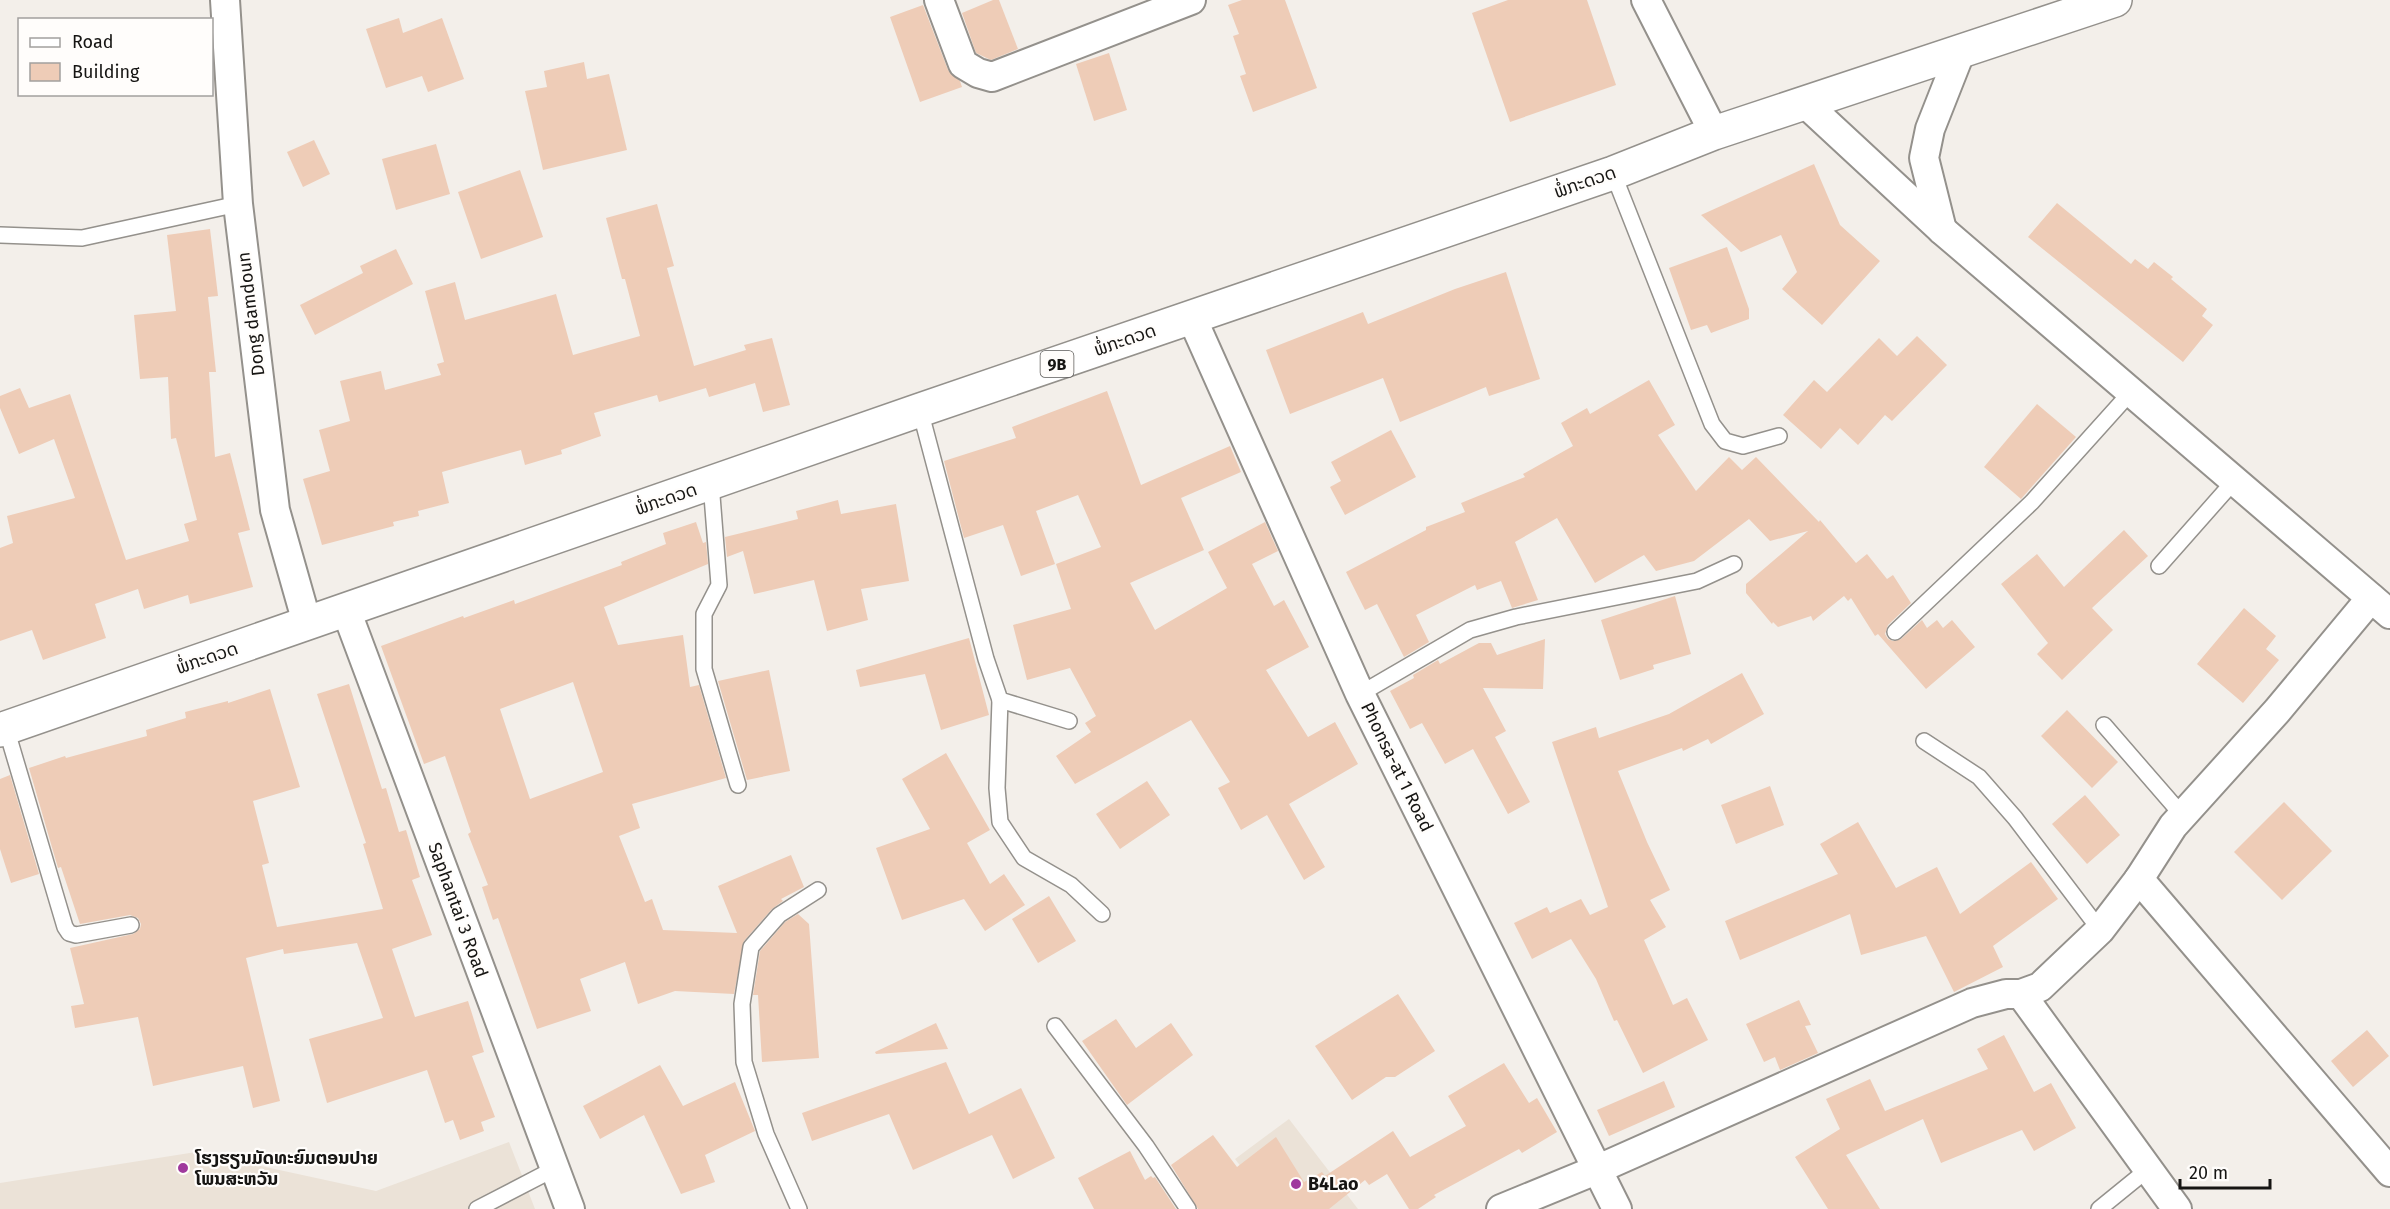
<svg xmlns="http://www.w3.org/2000/svg" width="2390" height="1209" font-family="'Fira Sans','Noto Sans Lao',sans-serif">
<rect width="100%" height="100%" fill="#f3efea"/>
<g fill="#ebe2d7">
<path d="M1289 1119 1358 1209H1273L1235 1159Z"/>
<path d="M509 1142 535 1209H0V1183L196 1152 376 1191Z"/>
</g>
<g fill="#eeccb7" fill-rule="evenodd">
<path d="M993 0H999L1018 49 991 60 976 53 962 13Z"/>
<path d="M1242 0H1285L1317 88 1253 112 1240 76 1246 74 1233 36 1239 34 1228 5Z"/>
<path d="M1508 0H1587L1616 85 1510 122 1472 13Z"/>
<path d="M923 5 948 70 960 81 962 87 920 102 890 17Z"/>
<path d="M399 18 403 33 442 18 464 79 428 92 422 76 386 88 366 29Z"/>
<path d="M1109 53 1127 110 1094 121 1076 64Z"/>
<path d="M584 62 587 79 609 74 627 150 543 170 525 91 547 87 544 71Z"/>
<path d="M314 140 330 174 303 187 287 152Z"/>
<path d="M436 144 450 194 396 210 382 159Z"/>
<path d="M1814 164 1840 225 1880 261 1822 325 1782 289 1797 272 1781 235 1741 252 1701 215Z"/>
<path d="M520 170 543 237 481 259 458 192Z"/>
<path d="M2057 203 2131 264 2135 259 2148 269 2154 262 2173 277 2171 279 2207 309 2202 316 2213 325 2183 362 2028 237Z"/>
<path d="M657 204 674 266 667 268 694 366 746 350 744 345 772 338 790 405 763 412 755 383 709 397 706 388 659 402 657 395 594 413 601 436 561 450 562 454 525 465 521 450 442 472 449 503 418 511 419 516 393 522 394 526 322 545 303 479 330 471 319 430 350 421 340 381 381 371 385 390 441 375 437 364 444 362 425 291 455 282 465 320 556 294 573 355 640 336 625 279H622L606 218Z"/>
<path d="M210 229 218 296 208 297 216 372H209L215 457 230 453 250 530 238 533 253 587 190 604 188 595 144 609 138 589 95 604 106 638 43 660 32 630 0 641V548L13 543 7 516 75 498 54 439 19 454 0 408V396L20 388 29 408 70 394 126 560 189 541 184 524 197 520 176 438 171 439 168 377 140 379 134 315 176 311 167 235Z"/>
<path d="M1727 247 1749 309V319L1711 333 1707 325 1691 330 1669 268Z"/>
<path d="M396 249 413 284 315 335 300 305 363 273 360 266Z"/>
<path d="M1506 272 1540 379 1489 396 1486 387 1400 422 1383 378 1290 414 1266 350 1363 312 1368 324 1455 289Z"/>
<path d="M1917 336 1947 365 1892 421 1885 415 1858 445 1840 428 1821 449 1783 415 1814 380 1827 392 1879 338 1897 356Z"/>
<path d="M1649 380 1675 425 1658 435 1696 491 1729 457 1742 470 1756 457 1819 522 1820 520 1856 563 1867 554 1887 579 1893 575 1911 603 1888 625 1885 634 1888 639 1893 641 1901 639 1922 620 1927 628 1937 620 1943 628 1952 620 1975 647 1926 689 1878 634 1875 636 1851 598 1848 601 1844 596 1813 621 1811 616 1778 627 1773 622 1772 624 1746 593V584L1808 531 1770 541 1749 519 1694 561 1656 571 1644 555 1595 583 1557 518 1515 542 1538 600 1512 608 1501 581 1477 590 1475 585 1416 615 1429 642 1404 657 1377 604 1365 610 1346 572 1426 530V527L1465 512 1461 503 1525 477 1523 474 1573 446 1561 423 1587 408 1590 414Z"/>
<path d="M1107 391 1141 485 1230 446 1241 472 1181 498 1204 550 1130 583 1155 630 1227 588 1208 552 1265 522 1278 551 1252 564 1274 606 1284 600 1309 647 1266 670 1308 737 1335 722 1358 764 1289 804 1325 867 1304 880 1267 815 1241 830 1218 788 1230 782 1191 720 1075 784 1056 756 1091 732 1085 723 1096 716 1070 668 1027 680 1013 625 1071 609 1056 564 1101 547 1078 495 1036 511 1055 564 1021 576 1003 525 964 538 944 461 1016 438 1012 427Z"/>
<path d="M2037 404 2076 437 2021 499 1984 467Z"/>
<path d="M1391 430 1416 477 1345 515 1330 487 1341 481 1331 462Z"/>
<path d="M838 500 841 514 896 504 909 581 861 589 868 620 827 631 814 580 754 594 743 551 727 557 725 537 798 519 796 511Z"/>
<path d="M696 522 703 543 706 542 708 564 604 607 618 645 683 635 690 687 699 685 726 778 632 804 640 828 619 836 645 902 652 899 663 930 737 933 718 886 791 855 804 887 781 899 783 901 772 909 744 941 734 994 675 991 638 1004 625 962 580 979 591 1011 537 1029 498 918 493 920 482 887 488 885 468 834 471 832 445 756 424 764 381 646 463 616 464 618 514 600 515 604 622 565 621 562 666 544 663 533ZM573 682 603 772 530 799 500 709Z"/>
<path d="M2124 530 2148 556 2092 608 2113 630 2062 680 2037 654 2048 643 2001 584 2037 554 2064 587Z"/>
<path d="M1675 596 1691 654 1653 665 1654 669 1620 680 1601 620Z"/>
<path d="M2244 608 2276 636 2266 649 2279 660 2243 703 2197 664Z"/>
<path d="M969 638 989 715 941 730 925 674 860 687 856 670Z"/>
<path d="M1545 639 1543 689 1483 688 1506 731 1495 737 1530 802 1508 814 1473 749 1445 764 1422 723 1410 729 1390 691 1414 678 1413 675 1438 660 1440 664 1479 643H1491L1497 655Z"/>
<path d="M769 670 790 771 747 780 718 681Z"/>
<path d="M1742 673 1764 714 1711 744 1708 739 1683 751 1682 748 1618 771 1647 842 1670 890 1650 900 1666 927 1644 940 1673 1005 1687 998 1708 1040 1643 1073 1617 1020 1614 1021 1596 979 1571 939 1532 959 1514 923 1547 907 1550 913 1581 899 1590 915 1608 907 1552 742 1596 727 1599 738 1669 714Z"/>
<path d="M349 684 382 789 386 788 399 832 406 830 420 877 412 880 432 935 392 949 415 1017 468 1001 484 1052 472 1056 495 1117 481 1122 484 1131 460 1140 453 1120 445 1123 427 1070 327 1103 309 1039 383 1018 357 943 284 954 283 949 246 958 280 1101 253 1108 243 1066 153 1086 138 1017 75 1028 71 1006 84 1004 70 948 133 934 140 929 141 924 138 918 130 915 80 924 61 867 58 868 29 768 65 756 66 758 147 736 146 730 186 718 185 712 228 701V703L270 689 300 787 253 801 269 863 262 865 277 927 383 909 363 844 366 843 317 694Z"/>
<path d="M2067 710 2118 762 2092 788 2041 736Z"/>
<path d="M946 753 990 830 967 843 990 884 1004 874 1025 905 985 931 964 899 902 920 876 848 930 829 902 779Z"/>
<path d="M10 775 39 874 11 883 0 849V779Z"/>
<path d="M1147 781 1170 815 1120 849 1096 814Z"/>
<path d="M1770 786 1784 825 1736 844 1721 805Z"/>
<path d="M2085 795 2120 835 2087 864 2052 824Z"/>
<path d="M2284 802 2332 851 2282 900 2234 852Z"/>
<path d="M1858 822 1896 888 1937 867 1960 914 2031 862 2058 899 1993 946 2003 967 1954 992 1926 936 1861 955 1850 914 1740 960 1725 921 1838 874 1820 844Z"/>
<path d="M1049 896 1076 941 1038 963 1012 919Z"/>
<path d="M798 914 809 924 819 1058 762 1062 758 995H753L760 951 785 922Z"/>
<path d="M1398 994 1435 1051 1395 1077H1386L1352 1100 1315 1046Z"/>
<path d="M1799 1000 1811 1025 1805 1026 1818 1053 1780 1070 1775 1057 1764 1062 1746 1024Z"/>
<path d="M1116 1019 1136 1048 1171 1023 1193 1055 1127 1105 1082 1041Z"/>
<path d="M936 1023 948 1049 876 1054 875 1052Z"/>
<path d="M2367 1030 2389 1056 2353 1087 2331 1061Z"/>
<path d="M2004 1035 2034 1092 2051 1083 2076 1128 2034 1151 2022 1130 1941 1163 1923 1119 1846 1155 1880 1209H1828L1795 1157 1840 1129 1826 1099 1870 1079 1885 1111 1988 1069 1977 1049Z"/>
<path d="M946 1062 969 1114 1021 1088 1055 1158 1013 1179 992 1135 913 1170 889 1114 812 1141 802 1113Z"/>
<path d="M1504 1063 1529 1103 1537 1098 1557 1132 1522 1153 1519 1149 1434 1195 1436 1197 1418 1209H1409L1387 1174 1369 1185 1365 1180 1329 1209H1198L1171 1165 1213 1135 1237 1167 1276 1137 1304 1182 1322 1172 1325 1176 1393 1131 1410 1157 1466 1126 1448 1096Z"/>
<path d="M660 1065 683 1106 735 1082 755 1131 705 1155 715 1182 681 1194 644 1115 600 1139 583 1106Z"/>
<path d="M1664 1081 1675 1107 1609 1136 1597 1110Z"/>
<path d="M1130 1151 1145 1180 1151 1176 1153 1178 1155 1177 1176 1209H1094L1078 1178Z"/>
</g>
<g fill="none" stroke-linecap="round" stroke-linejoin="round">
<defs>
<g id="lane">
<path d="M1613 173 1712 424 1725 441 1743 446 1779 436"/>
<path d="M0 235 82 238 238 204"/>
<path d="M920 410 986 659 1000 700 1069 721"/>
<path d="M711 483 719 585 704 614V669L738 785"/>
<path d="M2159 566 2235 480"/>
<path d="M1895 632 2032 502 2130 393"/>
<path d="M1360 694 1470 630 1516 617 1697 581 1734 564"/>
<path d="M1000 700 997 788 1000 822 1024 858 1071 885 1102 914"/>
<path d="M2104 725 2183 816"/>
<path d="M6 728 65 927 69 933 76 935 131 925"/>
<path d="M1924 741 1979 777 2015 818 2100 930"/>
<path d="M1055 1026 1146 1146 1188 1209"/>
<path d="M477 1209 554 1169"/>
<path d="M799 1209 766 1134 744 1062 742 1004 751 947 779 915 818 890"/>
<path d="M2099 1209 2147 1170"/>
</g>
<g id="street">
<path d="M225 0 238 204 275 510 307 623"/>
<path d="M939 0 963 64 978 73 992 77 1191 0"/>
<path d="M1646 0 1714 133"/>
<path d="M1806 104 1942 230 2390 614"/>
<path d="M1942 230 1924 158 1930 129 1960 53"/>
<path d="M1192 318 1360 694 1617 1209"/>
<path d="M346 610 570 1209"/>
<path d="M2139 879 2390 1172"/>
<path d="M2021 994 2177 1209"/>
<path d="M1501 1209 1596 1170 1972 1003 2006 994H2021L2040 987 2100 930 2139 879 2173 826 2277 711 2371 598"/>
</g>
<path id="primary" d="M0 730 920 410 1613 173 1714 133 2115 0"/>
</defs>
<use href="#lane" stroke="#94918c" stroke-width="18"/>
<use href="#street" stroke="#94918c" stroke-width="32"/>
<use href="#primary" stroke="#94918c" stroke-width="36"/>
<use href="#lane" stroke="#fff" stroke-width="15"/>
<use href="#street" stroke="#fff" stroke-width="28"/>
<use href="#primary" stroke="#fff" stroke-width="33"/>
</g>
<g fill="#9f399d" stroke="#fffdfb" stroke-width="2">
<circle cx="183" cy="1168" r="6"/>
<circle cx="1296" cy="1184" r="6"/>
</g>
<g text-anchor="middle" dominant-baseline="central" stroke-width="4.5" stroke-linejoin="round" paint-order="stroke">
<rect fill="#fffdfb" stroke="#5c5b59" stroke-width="1.5" x="1040.5" y="351" width="33" height="26" rx="4.5"/>
<g font-size="16" font-weight="bold" fill="#161513">
<text x="1057" y="364">9B</text>
</g>
<g font-size="18" fill="#161513" stroke="#fffdfb">
<text transform="translate(1585 182) rotate(-19)">ພໍ່ກະດວດ</text>
<text transform="translate(251 314) rotate(-97)">Dong damdoun</text>
<text transform="translate(1125 340) rotate(-19)">ພໍ່ກະດວດ</text>
<text transform="translate(666 499) rotate(-19)">ພໍ່ກະດວດ</text>
<text transform="translate(207 658) rotate(-19)">ພໍ່ກະດວດ</text>
<text transform="translate(1397 767) rotate(64)">Phonsa-at 1 Road</text>
<text transform="translate(458 910) rotate(70)">Saphantai 3 Road</text>
</g>
<g font-size="18" font-weight="bold" fill="#161513" stroke="#fffdfb" text-anchor="start">
<text x="195" y="1158">ໂຮງຮຽນມັດທະຍົມຕອນປາຍ<tspan x="195" dy="21">ໂພນສະຫວັນ</tspan></text>
<text x="1308" y="1184">B4Lao</text>
</g>
</g>
<rect x="18" y="18" width="195" height="78" fill="#fffdfb" stroke="#a2a09e" stroke-width="1.5"/>
<rect x="30" y="38" width="30" height="9" fill="#ffffff" stroke="#a2a09e" stroke-width="1.5"/>
<text x="72" y="48" font-size="18" fill="#161513">Road</text>
<rect x="30" y="63" width="30" height="18" fill="#eeccb7" stroke="#a2a09e" stroke-width="1.5"/>
<text x="72" y="78" font-size="18" fill="#161513">Building</text>
<path d="M2180 1179v9h90v-9" fill="none" stroke="#161513" stroke-width="3"/>
<text x="2189" y="1179" font-size="18" fill="#161513" stroke="#fffdfb" stroke-width="4.5" paint-order="stroke">20 m</text>
</svg>
